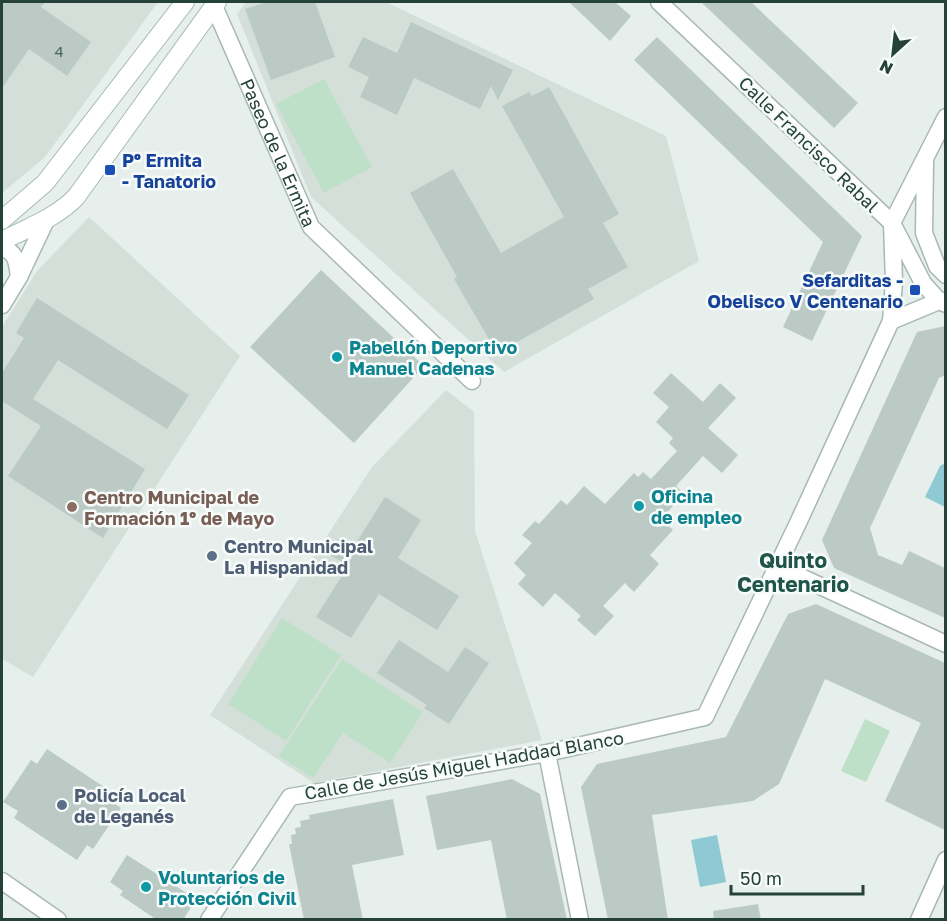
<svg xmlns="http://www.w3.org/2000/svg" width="947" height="921" font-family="'Golos Text',sans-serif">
<rect width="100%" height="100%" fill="#e6efeb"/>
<g fill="#d4dfda">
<path d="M2 2H158L45 157 2 193Z"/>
<path d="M246 2H386L666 136 699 261 504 372 311 197 237 14Z"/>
<path d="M89 217 240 356 33 677 2 659V327L37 271Z"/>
<path d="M446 390 474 412 475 531 542 740 314 783 210 715 372 467Z"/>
</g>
<g fill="#bfe0c8">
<path d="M324 79 372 167 324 193 276 104Z"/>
<path d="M282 618 341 655 286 741 228 704Z"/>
<path d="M342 659 423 712 390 763 343 733 313 778 279 756Z"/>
<path d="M865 719 890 731 866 782 841 771Z"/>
</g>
<g fill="#8ec9d4">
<path d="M945 463V507L925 497 940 466Z"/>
<path d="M717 835 726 882 700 887 691 840Z"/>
</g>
<g fill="#bbcac4">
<path d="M2 2H45L41 7 91 42 67 76 29 49 2 88Z"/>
<path d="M267 2H315L335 57 271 80 245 9Z"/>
<path d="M569 2H615L631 16 610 41Z"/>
<path d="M701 2H751L858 103 834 128Z"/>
<path d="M411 22 513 70 498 100 491 86 480 109 414 78 397 115 360 97 369 77 348 67 363 37 397 53Z"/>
<path d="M657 37 862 236 812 341 783 327 823 242 634 60Z"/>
<path d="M549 87 619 214 603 223 628 267 588 289 594 299 497 353 454 279 457 277 410 193 453 169 501 253 564 217 502 106 529 92 532 96Z"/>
<path d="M321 270 424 366 354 443 250 347Z"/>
<path d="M37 298 189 395 167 429 58 360 33 399 145 469 103 538 8 476 41 426 2 401V373L24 338 16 333Z"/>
<path d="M945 326V375L939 378 870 528 878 555 902 565 909 551 945 568V618L834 568 822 540 917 332Z"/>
<path d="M671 373 703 402 720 383 736 398 708 428 738 455 722 473 703 456 676 486 684 494 661 519 673 530 650 555 659 564 634 592 625 583 603 606 614 616 595 636 577 620 581 616 555 593 543 607 518 584 526 575 514 563 532 543 522 535 535 521 539 524 561 500 567 505 584 486 605 504 634 473 638 477 643 472 651 479 677 451 669 443 673 438 656 422 669 407 653 393Z"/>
<path d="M385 497 421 520 398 558 459 596 437 630 379 594 351 638 316 617 348 566 329 554 338 539 353 548Z"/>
<path d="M816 604 945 663V830L885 801 921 723 825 679 779 784 753 801 652 815 668 920H608L581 787 597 764 726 737 788 614Z"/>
<path d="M399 640 448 672 465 647 489 663 449 724 424 708 427 705 377 673Z"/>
<path d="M47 749 110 791 105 797 121 808 93 849 87 845 77 860 14 818 18 811 3 802 31 760 37 764Z"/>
<path d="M512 779 540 794 567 920H507L491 840 437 850 426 796Z"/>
<path d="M393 799 404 855 352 865 363 920H304L289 844H292L291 835 296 834 295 828 301 827 300 821 310 819 309 815Z"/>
<path d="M127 855 196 899 183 920H157L120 895 123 891 110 882Z"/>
<path d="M758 904 761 920H714L713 911Z"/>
</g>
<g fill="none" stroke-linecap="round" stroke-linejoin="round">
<defs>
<g id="minor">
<path d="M659 2 892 223 923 283 939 301 946 304"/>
<path id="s1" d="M214 6 311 227 472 381"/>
<path d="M925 162 924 233 937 266 946 275"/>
<path d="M2 248C17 252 17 263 19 277"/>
<path d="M2 305 19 277 47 218"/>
<path d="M891 321 939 301H946"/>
<path d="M777 566 946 644"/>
<path d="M547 753 580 920"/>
<path d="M2 881 58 920"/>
<path d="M209 920 290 797 547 753 705 717 798 523 891 321 894 282 892 223 946 117"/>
<path d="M919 920 946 860"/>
</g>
<g id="secondary">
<path d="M2 220 45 183 185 2"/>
<path d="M2 241C27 228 56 218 76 197L217 2"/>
</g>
</defs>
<use href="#minor" stroke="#a8b8b2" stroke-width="19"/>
<use href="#secondary" stroke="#a4bbb3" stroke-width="20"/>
<use href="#minor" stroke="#fff" stroke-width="16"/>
<use href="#secondary" stroke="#fff" stroke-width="18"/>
</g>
<g fill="#1a4fb4" stroke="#f7fbf9" stroke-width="2">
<rect x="104" y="164" width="12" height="12" rx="3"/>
<rect x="909" y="284" width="12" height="12" rx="3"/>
</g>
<g fill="#0f9aa8" stroke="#f7fbf9" stroke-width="2">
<circle cx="337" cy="357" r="6"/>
<circle cx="639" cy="506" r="6"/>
<circle cx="146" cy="887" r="6"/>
</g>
<circle fill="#8d6e63" stroke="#f7fbf9" stroke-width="2" cx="72" cy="507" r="6"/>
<g fill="#5c6f8a" stroke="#f7fbf9" stroke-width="2">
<circle cx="212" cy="556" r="6"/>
<circle cx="62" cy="805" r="6"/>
</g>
<g text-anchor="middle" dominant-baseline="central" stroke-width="5" stroke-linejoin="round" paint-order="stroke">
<g font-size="15" fill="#4a645c">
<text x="59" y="51">4</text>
</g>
<g font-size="18" fill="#24423a" stroke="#f7fbf9">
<text transform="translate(809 144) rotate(44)">Calle Francisco Rabal</text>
<text stroke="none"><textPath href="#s1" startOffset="160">Paseo de la Ermita</textPath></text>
<text transform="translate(464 765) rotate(-10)">Calle de Jesús Miguel Haddad Blanco</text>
</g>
<g font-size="18" font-weight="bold" fill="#164399" stroke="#f7fbf9" text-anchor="start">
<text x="122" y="160">Pº Ermita<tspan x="122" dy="21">- Tanatorio</tspan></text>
<text x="903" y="280" text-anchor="end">Sefarditas -<tspan x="903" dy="21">Obelisco V Centenario</tspan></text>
</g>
<g font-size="18" font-weight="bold" fill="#0d838f" stroke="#f7fbf9" text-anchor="start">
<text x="349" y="347">Pabellón Deportivo<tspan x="349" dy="21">Manuel Cadenas</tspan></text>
<text x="651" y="496">Oficina<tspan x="651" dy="21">de empleo</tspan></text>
<text x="158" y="877">Voluntarios de<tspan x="158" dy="21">Protección Civil</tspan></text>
</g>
<g font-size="18" font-weight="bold" fill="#785e54" stroke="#f7fbf9" text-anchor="start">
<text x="84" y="497">Centro Municipal de<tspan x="84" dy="21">Formación 1º de Mayo</tspan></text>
</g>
<g font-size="18" font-weight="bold" fill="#4e5e75" stroke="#f7fbf9" text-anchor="start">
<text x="224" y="546">Centro Municipal<tspan x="224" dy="21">La Hispanidad</tspan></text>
<text x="74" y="795">Policía Local<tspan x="74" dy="21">de Leganés</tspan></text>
</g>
<g font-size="21" font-weight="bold" fill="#1f5548" stroke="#f7fbf9">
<text x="793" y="560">Quinto<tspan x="793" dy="24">Centenario</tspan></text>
</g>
</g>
<rect width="947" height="921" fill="none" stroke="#24423a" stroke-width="6"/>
<g transform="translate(893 54) rotate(207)" stroke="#f7fbf9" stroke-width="4.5" paint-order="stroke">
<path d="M0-4.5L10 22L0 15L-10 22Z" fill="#24423a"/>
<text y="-9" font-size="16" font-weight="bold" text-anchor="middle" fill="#24423a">N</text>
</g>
<path d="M731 885v9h132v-9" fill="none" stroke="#24423a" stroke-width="3"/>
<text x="740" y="885" font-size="18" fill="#24423a" stroke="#f7fbf9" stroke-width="4.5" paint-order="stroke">50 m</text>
</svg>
